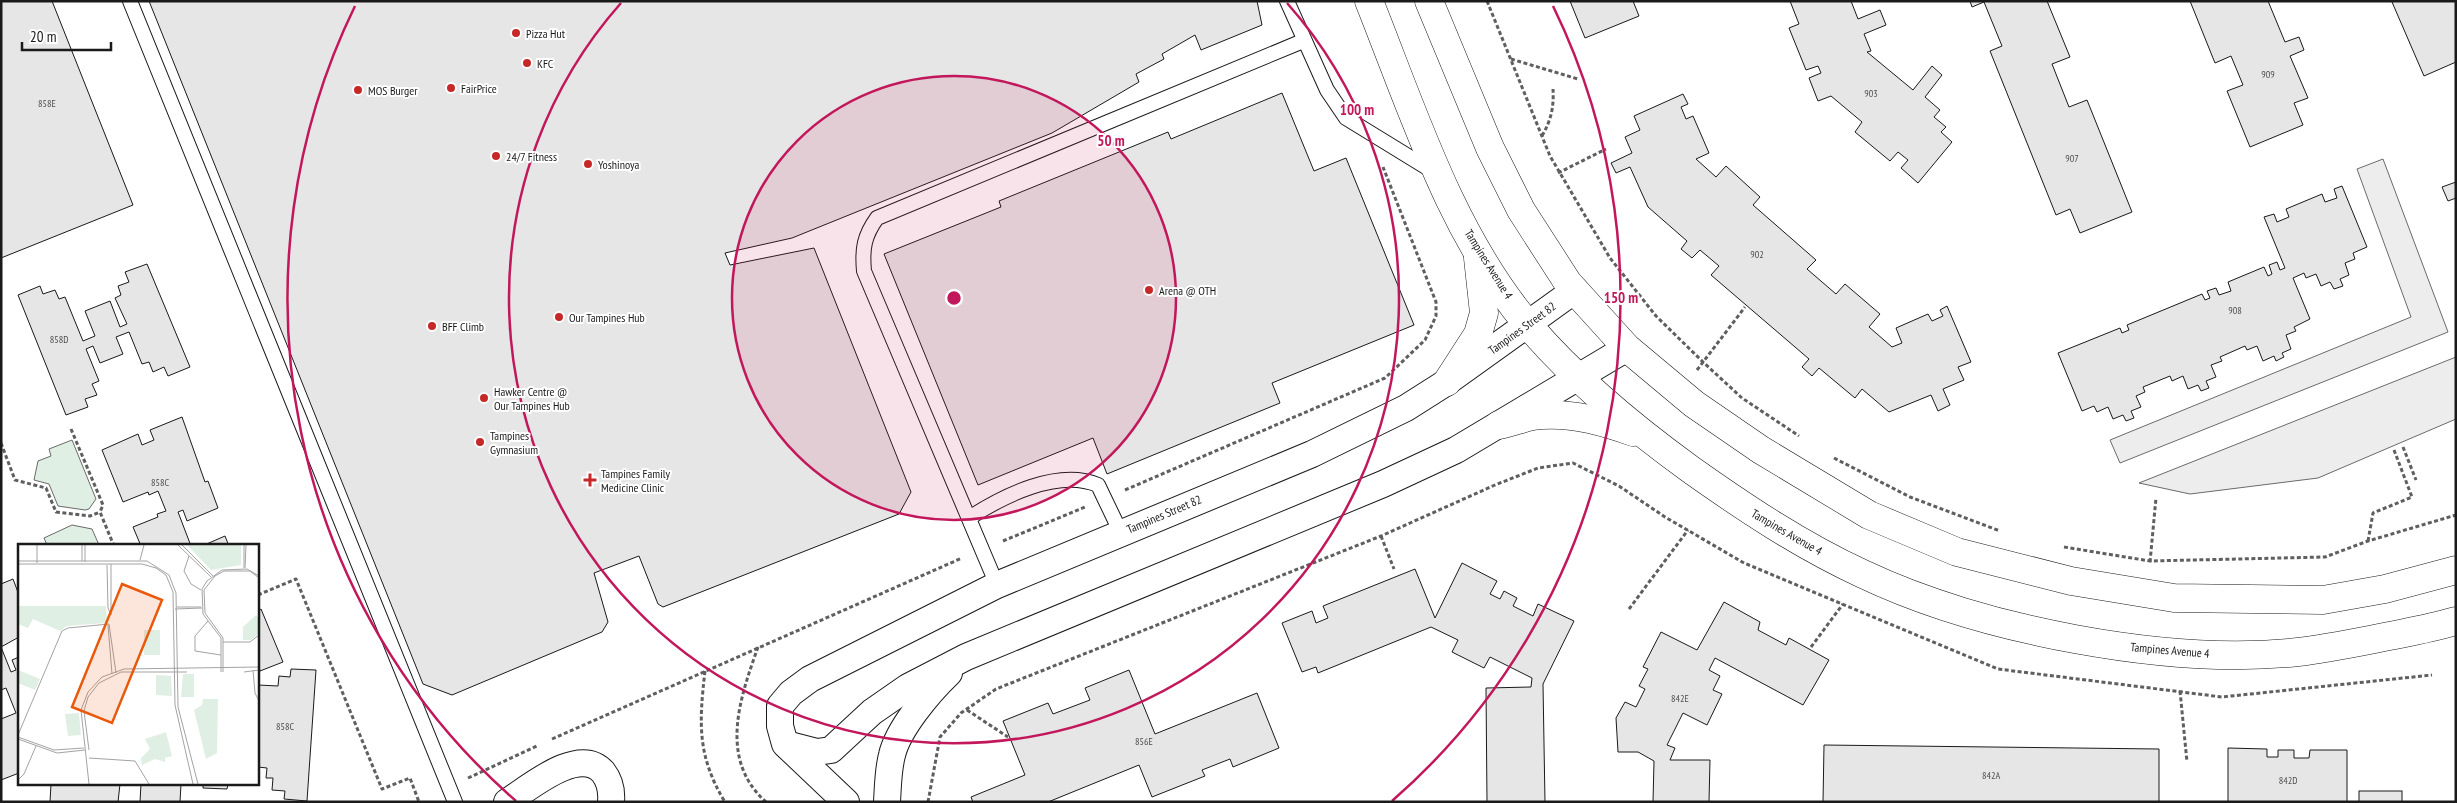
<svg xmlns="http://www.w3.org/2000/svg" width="2457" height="803" font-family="'PT Sans Narrow',sans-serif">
<rect width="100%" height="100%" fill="#fff"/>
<g fill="#e0efe3" stroke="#6a6a6a">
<path d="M72 440 96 499 89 509 85 510 58 506 49 484 34 480 38 461 51 456 49 449Z"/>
<path d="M72 525 92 529 99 545H47L44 538Z"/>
</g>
<g fill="#ededed" stroke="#6a6a6a">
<path d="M2383 159 2448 332 2120 463 2110 440 2411 317 2357 169Z"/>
<path d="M2456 357V419L2318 478 2190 494 2139 483Z"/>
</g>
<g fill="#e6e6e6" stroke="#1a1a1a">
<path d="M1 1H52L133 205 1 258Z"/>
<path d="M149 1H1257L1262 25 1201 50 1195 35 1162 54 1164 59 1136 74 1139 82 1052 133 792 238 725 253 730 265 814 248 911 492 899 514 663 607 658 604 639 556 594 573 608 622 602 632 452 695 423 684Z"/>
<path d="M1570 1H1633L1639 16 1585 38Z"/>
<path d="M1790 1H1851L1858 19 1880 10 1886 25 1864 34 1871 51 1867 52 1913 90 1932 66 1942 75 1925 97 1940 110 1934 117 1946 127 1941 132 1952 142 1918 183 1901 168 1908 160 1898 152 1890 161 1855 132 1862 122 1831 96 1818 101 1809 78 1821 73 1818 66 1806 70 1789 28 1799 24Z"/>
<path d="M1970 1H2047L2070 57 2052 64 2069 107 2087 100 2132 212 2080 233 2070 209 2056 215 1990 51 2002 46 1984 2 1972 7Z"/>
<path d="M2190 1H2268L2285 42 2299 37 2304 50 2290 56 2308 98 2294 103 2303 125 2250 147 2227 91 2243 85 2231 56 2215 63Z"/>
<path d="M2395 1H2456V62L2424 76 2392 2Z"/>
<path d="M1282 93 1314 171 1346 158 1414 325 1272 383 1280 403 1107 474 1093 438 978 485 884 254 1001 207 999 201 1168 132 1171 139Z"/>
<path d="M1683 94 1688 104 1681 107 1686 119 1693 116 1709 153 1696 159 1716 177 1726 166 1760 197 1753 205 1816 260 1807 269 1836 294 1845 284 1880 314 1869 327 1892 347 1902 343 1896 328 1928 314 1932 321 1943 316 1940 310 1947 306 1971 362 1958 367 1964 380 1943 389 1950 405 1938 411 1931 395 1889 412 1862 389 1855 398 1819 368 1812 376 1802 367 1809 359 1711 275 1719 266 1700 250 1692 258 1681 249 1687 241 1648 207 1630 167 1616 173 1611 163 1632 153 1625 137 1640 130 1634 116Z"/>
<path d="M2456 182V198L2448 201 2442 187Z"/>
<path d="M2342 186 2367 247 2353 253 2355 259 2345 263 2349 275 2340 279 2343 286 2334 289 2330 282 2321 286 2316 274 2306 278 2304 273 2293 278 2310 319 2294 327 2296 331 2286 335 2291 349 2282 353 2284 357 2276 361 2274 356 2263 361 2257 346 2247 350 2245 346 2220 357 2222 361 2211 365 2216 377 2206 381 2209 388 2201 391 2198 385 2188 389 2183 376 2172 381 2170 376 2143 387 2145 392 2136 396 2141 407 2131 411 2134 418 2126 421 2123 415 2113 419 2108 407 2097 412 2094 406 2082 411 2058 353 2120 328 2122 333 2129 330 2127 325 2202 294 2205 300 2210 298 2207 291 2216 288 2219 295 2231 291 2228 282 2264 267 2268 276 2272 274 2269 265 2277 262 2280 270 2285 268 2264 217 2274 214 2277 222 2289 217 2286 209 2322 194 2325 202 2337 198 2334 189Z"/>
<path d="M147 264 190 367 168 376 164 367 153 372 149 362 142 364 129 332 116 337 123 354 100 363 93 346 86 349 99 381 92 384 97 395 85 399 88 407 66 415 18 295 40 286 43 294 55 290 59 299 65 297 83 341 95 336 85 311 110 301 120 327 127 324 115 298 121 295 118 286 129 282 125 272Z"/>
<path d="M182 417 205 482 208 481 218 508 187 521 183 510 178 512 191 546H141L133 527 158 517 157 514 166 511 158 491 149 495 148 492 123 502 102 450 138 434 142 445 154 440 150 430Z"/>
<path d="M225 536 229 546H202Z"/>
<path d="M1462 563 1497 581 1490 594 1500 599 1504 591 1517 598 1513 606 1533 616 1538 604 1574 621 1543 684 1545 802H1487L1486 688 1531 687 1532 678 1490 657 1484 668 1452 652 1458 640 1431 627 1318 673 1316 667 1302 672 1282 623 1312 611 1316 623 1328 618 1323 606 1415 569 1435 618Z"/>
<path d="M13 579 19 595V637L1 647 11 672 16 670 12 660 19 657V773L1 780V719L16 713 6 688 1 690V584Z"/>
<path d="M1724 602 1760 622 1758 630 1786 645 1789 638 1829 660 1803 705 1715 658 1709 670 1720 676 1713 690 1722 694 1707 725 1683 713 1667 745 1675 748 1670 760H1710L1709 802H1653L1654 761 1638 752H1618L1616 718 1625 702 1636 707 1645 689 1639 686 1648 669 1643 667 1661 632 1697 650Z"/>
<path d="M261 609 283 662 260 671 258 664V611Z"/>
<path d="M291 669 316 670 307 801 284 799 285 791 272 790 273 778H266L267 768 258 767V685L278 686 279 676 290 677Z"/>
<path d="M1129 670 1155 734 1257 693 1279 748 1233 767 1230 759 1202 770 1205 776 1152 797 1139 765 1048 802H973L971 797 1025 775 1003 721 1048 703 1053 714 1090 700 1085 688Z"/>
<path d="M1824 745 2159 749V802H1823Z"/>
<path d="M2228 748 2267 749V757H2278V750H2294V758H2309L2310 750H2347V802H2228Z"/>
<path d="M51 784H120L118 802H50Z"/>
<path d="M141 784H181L180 802H140Z"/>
<path d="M203 784H228L227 789 203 788Z"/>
<rect x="2359" y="791" width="43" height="11"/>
</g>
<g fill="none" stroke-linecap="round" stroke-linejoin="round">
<defs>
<g id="service">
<path d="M130 1 455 802"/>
<path d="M1287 1 1327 90 1346 118 1434 172"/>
<path d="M969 518C1003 496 1058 468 1098 485L1121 533"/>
<path d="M997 585 864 271C862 249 864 236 877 218L1303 41"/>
</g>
<g id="minor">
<path d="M786 744 817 752 831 750 872 712 908 687 966 657 1383 484 1456 450 1627 348"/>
<path d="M507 802C529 788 579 745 603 772 610 781 612 791 611 802"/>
<path d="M846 802 785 744 780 726V706L791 693 810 679 997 585 1312 454 1406 408 1447 382 1575 290"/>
<path d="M887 802C888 786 888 770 892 755 898 729 929 692 949 673"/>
</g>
<g id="secondary">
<path d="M1369 1C1413 111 1451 234 1529 326 1576 381 1632 427 1690 469 1745 508 1802 546 1863 574 1981 630 2168 666 2298 652 2331 648 2363 641 2395 635 2415 631 2436 627 2456 621"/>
<path d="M1429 1 1490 148 1521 210 1568 283 1627 348 1694 404 1761 450 1869 515 1957 552 2071 581 2174 598 2323 600 2385 589 2456 570"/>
<path d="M1447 382 1478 334 1484 313 1478 258"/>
<path d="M1499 425C1511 423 1522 418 1533 416 1566 411 1603 421 1633 432"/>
</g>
</defs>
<use href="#service" stroke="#1a1a1a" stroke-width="16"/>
<use href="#minor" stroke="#1a1a1a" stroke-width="28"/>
<use href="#secondary" stroke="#1a1a1a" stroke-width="29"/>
<g stroke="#5f5f5f" stroke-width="3" stroke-dasharray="4 2.5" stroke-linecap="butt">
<path d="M1487 1 1550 156 1610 258 1656 316 1703 362 1742 398 1799 436"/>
<path d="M1511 59 1578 79"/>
<path d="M1542 136C1551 120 1554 108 1553 89"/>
<path d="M1558 173 1606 149"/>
<path d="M1697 370 1745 307"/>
<path d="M71 429 103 505 100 512 114 546"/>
<path d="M1 443 15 480 46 488 56 512 90 516 100 512"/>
<path d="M2403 447 2416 480"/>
<path d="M1834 458 1910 497 2000 531"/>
<path d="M1125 490 1385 378 1425 340 1436 316V302L1383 167"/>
<path d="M1381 536 1394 569"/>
<path d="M1003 541 1085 507"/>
<path d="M2368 541 2373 513 2412 497 2394 450"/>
<path d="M2064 547 2150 561 2325 557 2368 541 2456 515"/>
<path d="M2150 562 2156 498"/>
<path d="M258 595 296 579 382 789 410 778 419 802"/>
<path d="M1629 609 1688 530"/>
<path d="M758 647C740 698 718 759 766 802"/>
<path d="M1811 647 1843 604"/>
<path d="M705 671C699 723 697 756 725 802"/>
<path d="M2180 691 2187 762"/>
<path d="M967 710 1008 737"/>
<path d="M552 739 962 558"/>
<path d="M468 778 537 746"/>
<path d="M928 802 940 737 961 713 996 689 1381 536 1495 485 1538 468 1573 463 1619 486 1665 517 1744 563 1998 669 2222 697 2432 675"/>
</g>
<use href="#service" stroke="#fff" stroke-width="14"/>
<use href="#minor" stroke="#fff" stroke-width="26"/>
<use href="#secondary" stroke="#fff" stroke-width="28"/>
</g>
<circle cx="954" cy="298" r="222" fill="#c2185b" fill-opacity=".12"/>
<g fill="none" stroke="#c2185b" stroke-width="2.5">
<circle cx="954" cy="298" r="222"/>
<path d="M1287 3A445 445 0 1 1 621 3"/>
<path d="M516 801A667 667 0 0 1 355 6M1553 6A667 667 0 0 1 1392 801"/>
</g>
<g fill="#c62828" stroke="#fff" stroke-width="2">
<circle cx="516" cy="33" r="5"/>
<circle cx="527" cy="63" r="5"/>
<circle cx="451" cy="88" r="5"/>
<circle cx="358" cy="90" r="5"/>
<circle cx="496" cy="156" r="5"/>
<circle cx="588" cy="164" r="5"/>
<circle cx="1149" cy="290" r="5"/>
<circle cx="559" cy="317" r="5"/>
<circle cx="432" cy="326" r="5"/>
<circle cx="484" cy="398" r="5"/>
<circle cx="480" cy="442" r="5"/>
<path d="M587.5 472.5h5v5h5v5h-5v5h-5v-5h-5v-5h5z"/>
</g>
<g text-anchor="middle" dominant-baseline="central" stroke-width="4" stroke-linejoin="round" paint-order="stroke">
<g font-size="10" fill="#4d4d4d">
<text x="2268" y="74">909</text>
<text x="1871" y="93">903</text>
<text x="47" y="103">858E</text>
<text x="2072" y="158">907</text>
<text x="1757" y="254">902</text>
<text x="2235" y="310">908</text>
<text x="59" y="339">858D</text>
<text x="160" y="482">858C</text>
<text x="1680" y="698">842E</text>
<text x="285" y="726">858C</text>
<text x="1144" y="741">856E</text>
<text x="1991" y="775">842A</text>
<text x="2288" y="780">842D</text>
</g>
<g font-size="12" fill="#1a1a1a" stroke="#fff" text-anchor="start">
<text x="526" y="33">Pizza Hut</text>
<text x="537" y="63">KFC</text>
<text x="461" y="88">FairPrice</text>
<text x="368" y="90">MOS Burger</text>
<text x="506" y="156">24/7 Fitness</text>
<text x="598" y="164">Yoshinoya</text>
<text x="1159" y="290">Arena @ OTH</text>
<text x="569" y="317">Our Tampines Hub</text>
<text x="442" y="326">BFF Climb</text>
<text x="494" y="391">Hawker Centre @<tspan x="494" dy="14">Our Tampines Hub</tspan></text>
<text x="490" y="435">Tampines<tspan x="490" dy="14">Gymnasium</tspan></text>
<text x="601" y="473">Tampines Family<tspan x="601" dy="14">Medicine Clinic</tspan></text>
</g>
<g font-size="12" fill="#1a1a1a" stroke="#fff">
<text transform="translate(1489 264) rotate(58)">Tampines Avenue 4</text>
<text transform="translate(1522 328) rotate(-36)">Tampines Street 82</text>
<text transform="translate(1164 514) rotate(-23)">Tampines Street 82</text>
<text transform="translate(1787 532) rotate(30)">Tampines Avenue 4</text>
<text transform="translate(2170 650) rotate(5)">Tampines Avenue 4</text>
</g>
</g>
<g transform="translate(18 544)">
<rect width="241" height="241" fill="#fff"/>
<path d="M169 1H223V21L193 26ZM0 62H88L89 79 49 82 42 87 15 75 10 84 0 80ZM238 71 241 75V89L233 96H225V83ZM126 86H142V111H126ZM0 126 22 135 17 146 0 139ZM165 130H176V153H163ZM138 131 153 132 154 152 138 151ZM185 155H200L199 209 188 215 176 166 184 161ZM61 169 63 191 50 192 47 170ZM148 188 154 212 147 214V218L137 215 124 221 123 214 132 205 127 195Z" fill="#e0efe3"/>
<path fill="none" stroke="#a3a3a3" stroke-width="1" d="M19 1V19M160 1 193 33M164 1 195 32M171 12 166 27 173 40 183 46M122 16 126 1M0 17H129L151 31 158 49 160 163 180 240M64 17V1M67 18V1M0 20H124L138 24 148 31 155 48 157 161 175 240M89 21 90 64 93 71V20M226 24V1M227 24 228 1M159 63H183M157 65 184 64M190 77 177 92V107L203 111M91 80 98 129M90 81 94 130M205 98H232L241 91M235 126 237 149 241 157M203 128V94L185 70 184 45 189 37 204 26 229 25 241 32M205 128V94L187 69 186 46 197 32 206 27H232L241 34M226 128 241 126M0 191 44 87 50 84 91 80M0 193 36 206 66 204M0 195 39 209 67 206M71 206 66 167 70 153 81 139 103 128H169M71 214 117 217 131 240M0 236 6 230 18 202M71 240 63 166 70 148 84 133 106 125 241 123"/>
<path fill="#e8590c" fill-opacity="0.15" stroke="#e8590c" stroke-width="2.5" d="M104 40 144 56 94 179 54 163Z"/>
<rect width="241" height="241" fill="none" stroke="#1a1a1a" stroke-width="2.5"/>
</g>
<circle cx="954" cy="298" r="8" fill="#c2185b" stroke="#fff" stroke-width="2.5"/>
<g font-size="15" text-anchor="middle" font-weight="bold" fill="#c2185b" stroke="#fff" stroke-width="4" stroke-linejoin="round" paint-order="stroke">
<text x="1357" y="115">100 m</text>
<text x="1111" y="146">50 m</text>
<text x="1621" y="303">150 m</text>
</g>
<rect width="2457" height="803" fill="none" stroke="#1a1a1a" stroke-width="5"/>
<path d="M22 42v8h89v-8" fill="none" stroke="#1a1a1a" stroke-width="2.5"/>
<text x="30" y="42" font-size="15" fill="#1a1a1a" stroke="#ffffff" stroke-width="4" paint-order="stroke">20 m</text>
</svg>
